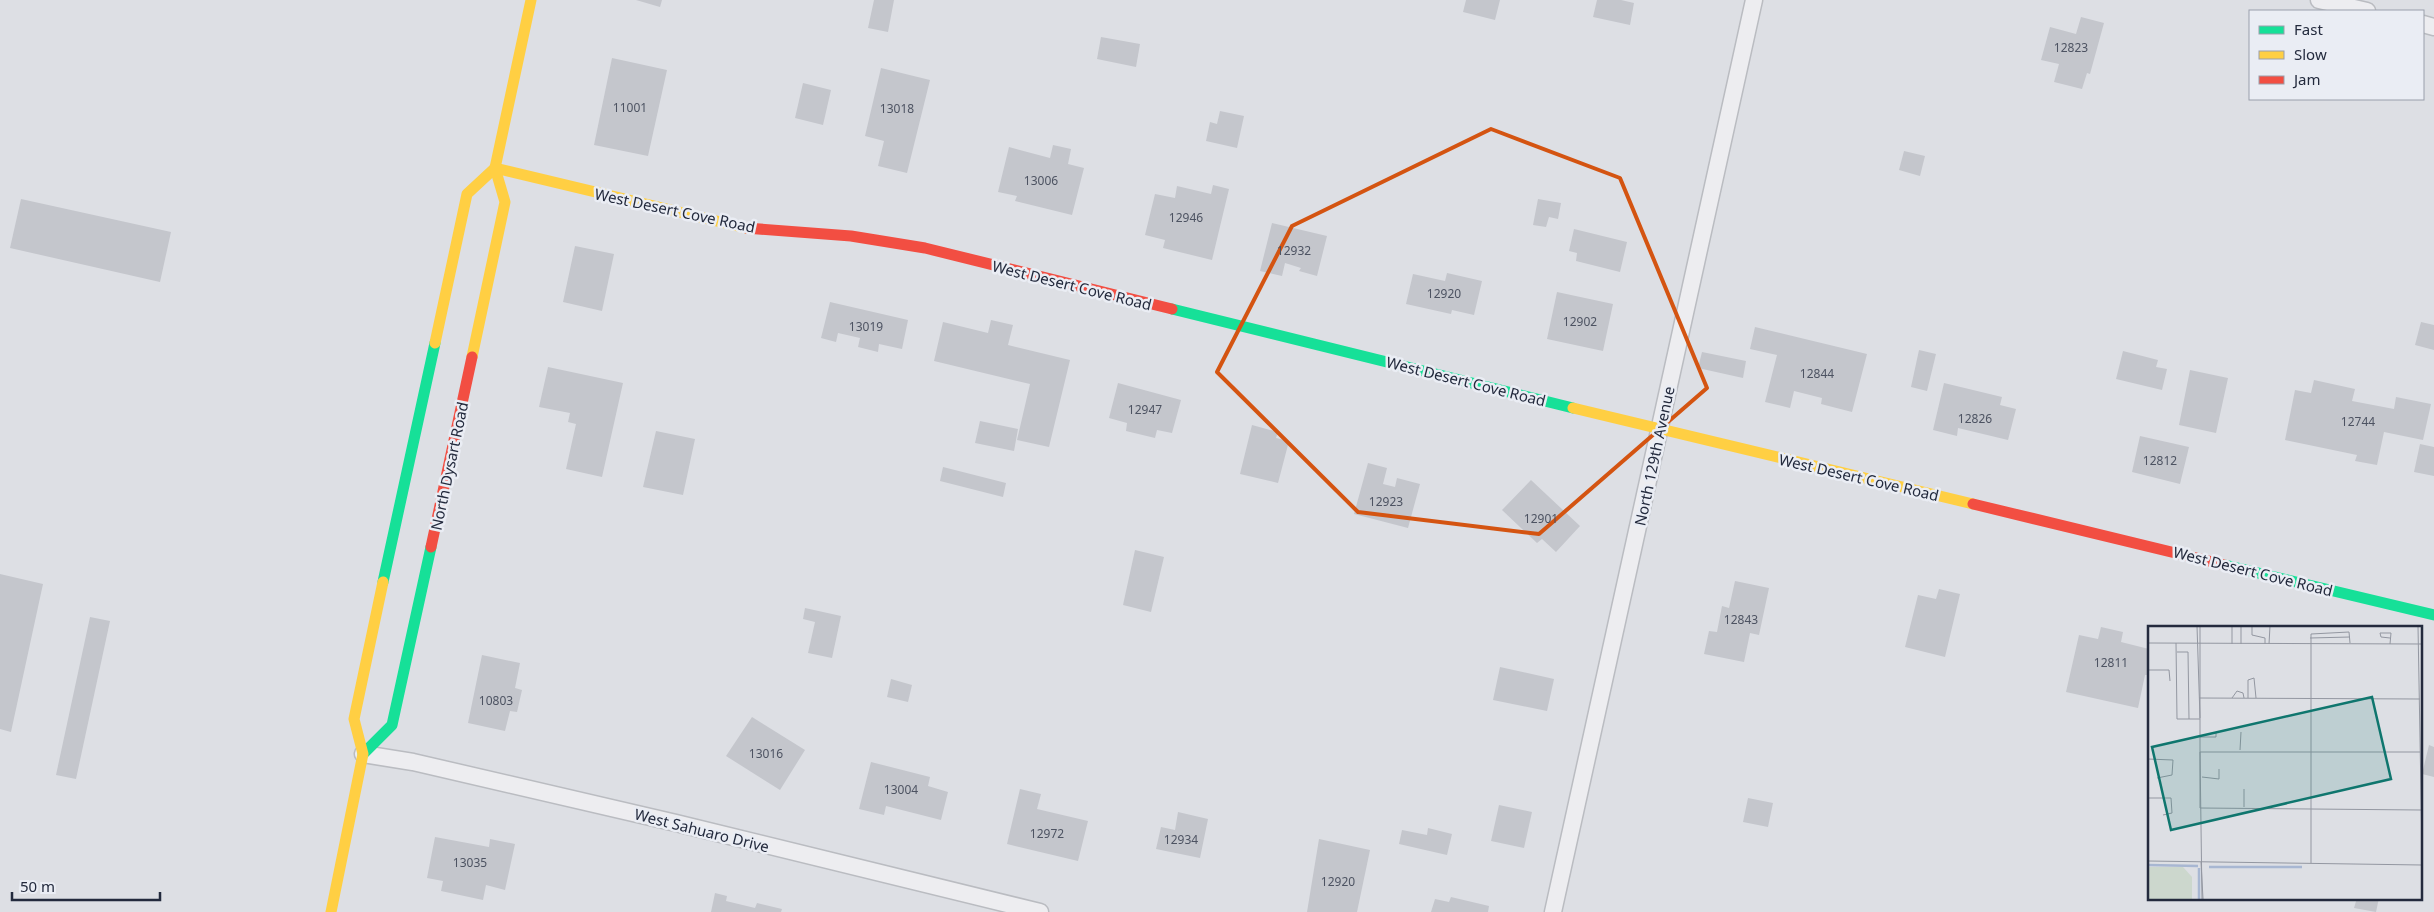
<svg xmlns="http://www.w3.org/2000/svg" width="2434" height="912" font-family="'Noto Sans',sans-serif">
<rect width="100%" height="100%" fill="#dddfe4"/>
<g fill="#c4c6cc">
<path d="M636 0H662L660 7Z"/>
<path d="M874 0H894L888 32 868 28Z"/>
<path d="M1466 0H1500L1495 20 1463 12Z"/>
<path d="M1597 0H1621L1634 3 1630 25 1593 17Z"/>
<path d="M2081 17 2104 23 2090 74 2087 73 2082 89 2054 82 2059 64 2041 60 2050 27 2076 34Z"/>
<path d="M1101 37 1140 44 1136 67 1097 59Z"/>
<path d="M612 58 667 70 648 156 594 145Z"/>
<path d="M881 68 930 80 907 173 878 166 884 141 865 136Z"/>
<path d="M803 83 831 90 823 125 795 118Z"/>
<path d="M1220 111 1244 116 1237 148 1206 141 1210 122 1217 124Z"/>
<path d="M1053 145 1071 149 1068 164 1084 168 1072 215 1015 201 1017 196 998 192 1009 147 1050 158Z"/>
<path d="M1904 151 1925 156 1920 176 1899 170Z"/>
<path d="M1213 185 1229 189 1212 260 1163 248 1165 240 1145 235 1155 194 1175 198 1177 186 1211 194Z"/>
<path d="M21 199 171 232 160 282 10 248Z"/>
<path d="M1538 199 1561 203 1558 219 1549 217 1546 227 1533 225Z"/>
<path d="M1272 223 1327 236 1317 276 1299 271 1301 268 1285 263 1282 276 1260 271Z"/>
<path d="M1574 229 1627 242 1620 272 1576 261 1577 253 1569 251Z"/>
<path d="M575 246 614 254 602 311 563 302Z"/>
<path d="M1447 273 1482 281 1474 315 1452 310 1451 314 1406 304 1413 274 1445 281Z"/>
<path d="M1557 292 1613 304 1603 351 1547 339Z"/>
<path d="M830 302 908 320 902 349 879 344 878 352 858 347 860 338 838 333 836 342 821 338Z"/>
<path d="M991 320 1013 325 1008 345 1070 360 1049 447 1017 440 1030 384 934 361 943 322 988 333Z"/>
<path d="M2421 322 2434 325V350L2415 345Z"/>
<path d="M1755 327 1867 354 1852 412 1821 404 1822 398 1794 391 1790 408 1765 402 1777 355 1750 349Z"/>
<path d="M1919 350 1936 354 1927 391 1911 387Z"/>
<path d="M2123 351 2158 360 2156 367 2167 369 2162 390 2116 379Z"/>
<path d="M1702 352 1746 361 1743 378 1698 368Z"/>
<path d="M548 367 623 383 602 477 566 469 576 424 568 422 570 413 539 407Z"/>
<path d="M2190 370 2228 378 2216 433 2179 425Z"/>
<path d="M2314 380 2355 389 2352 401 2394 409 2396 397 2431 404 2423 440 2384 432 2377 465 2355 461 2357 455 2285 440 2295 390 2311 393Z"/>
<path d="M1118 383 1181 400 1172 433 1157 430 1155 438 1126 431 1127 423 1109 418Z"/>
<path d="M1944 383 2002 397 2000 405 2016 409 2008 440 1958 428 1957 436 1933 430Z"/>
<path d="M980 421 1018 429 1014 451 975 443Z"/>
<path d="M1252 425 1278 432 1276 438 1289 441 1278 483 1240 474Z"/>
<path d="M656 431 695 439 683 495 643 487Z"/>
<path d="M2140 436 2189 447 2180 484 2132 472Z"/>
<path d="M2420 444 2434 447V476L2414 472Z"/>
<path d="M1368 463 1387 468 1383 484 1395 487 1397 478 1420 484 1408 528 1354 514Z"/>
<path d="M943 467 1006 483 1003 497 940 481Z"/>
<path d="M1531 480 1580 526 1556 552 1542 539 1537 543 1502 510Z"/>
<path d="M1135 550 1164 557 1151 612 1123 605Z"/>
<path d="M0 574 43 584 11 732 0 729Z"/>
<path d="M1735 581 1769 588 1759 635 1750 633 1744 662 1704 654 1709 631 1717 632 1722 606 1729 608Z"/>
<path d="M1939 589 1960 594 1945 657 1905 647 1918 595 1936 599Z"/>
<path d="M805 608 841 616 832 658 808 653 815 622 803 619Z"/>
<path d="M90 617 110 621 76 779 56 775Z"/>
<path d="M2101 627 2123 632 2121 642 2149 649V675H2145L2138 708 2066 692 2079 635 2098 639Z"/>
<path d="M482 655 520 663 515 688 522 690 517 712 510 711 505 731 468 723Z"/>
<path d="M1500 667 1554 679 1547 711 1493 700Z"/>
<path d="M891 679 912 685 908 702 887 697Z"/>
<path d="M752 717 805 750 780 790 726 756Z"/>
<path d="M2429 745 2434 747V777L2422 774Z"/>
<path d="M871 762 930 777 928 786 948 792 941 820 886 806 884 815 859 809Z"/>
<path d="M1020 789 1041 794 1037 809 1088 821 1078 861 1007 844Z"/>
<path d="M1748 798 1773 803 1768 827 1743 822Z"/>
<path d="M1499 805 1532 812 1524 848 1491 841Z"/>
<path d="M1178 812 1208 819 1200 858 1156 849 1161 827 1175 830Z"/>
<path d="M1428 828 1452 834 1447 855 1399 844 1402 830 1427 835Z"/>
<path d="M435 837 489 847 490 839 515 844 505 890 486 885 483 900 441 891 443 881 427 878Z"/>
<path d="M1319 839 1370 850 1357 912H1307Z"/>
<path d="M715 893 727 896 726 901 755 908 757 903 782 909 781 912H711Z"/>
<path d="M1451 897 1489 906 1488 912H1431L1435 899 1449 902Z"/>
<path d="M2357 898H2379L2376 912 2354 908Z"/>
</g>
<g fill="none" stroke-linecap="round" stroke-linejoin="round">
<defs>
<g id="street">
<path d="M2319 0 2367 11"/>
<path d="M2423 24 2434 27"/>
<path d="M363 754 413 762 676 823 1040 912"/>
<path d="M1553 912 1754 0"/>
</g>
</defs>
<use href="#street" stroke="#babcc1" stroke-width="19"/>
<use href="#street" stroke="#ededf0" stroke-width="16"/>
<g stroke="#16e098" stroke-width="11">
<path d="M1172 309 1573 408"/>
<path d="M2225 565 2434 615"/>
<path d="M383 582 435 343"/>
<path d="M363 754 392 725 431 547"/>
</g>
<g stroke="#ffcf43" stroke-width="11">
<path d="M495 168 746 228"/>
<path d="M435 343 467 194 495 168"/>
<path d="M472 357 505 202 495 168 531 0"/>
<path d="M1573 408 1973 504"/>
<path d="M331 912 363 754 354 719 383 582"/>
</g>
<g stroke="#f24e42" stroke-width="11">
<path d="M746 228 851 236 925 248 1172 309"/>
<path d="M1973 504 2225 565"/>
<path d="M431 547 472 357"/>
</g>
</g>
<path fill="none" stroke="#d45411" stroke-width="4" stroke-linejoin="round" d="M1491 129 1620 178 1707 388 1539 534 1358 512 1217 372 1292 226Z"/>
<g text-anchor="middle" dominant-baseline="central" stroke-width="5" stroke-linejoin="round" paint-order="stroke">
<g font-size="12" fill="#4d5362">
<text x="2071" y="47">12823</text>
<text x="630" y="107">11001</text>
<text x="897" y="108">13018</text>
<text x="1041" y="180">13006</text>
<text x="1186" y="217">12946</text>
<text x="1294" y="250">12932</text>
<text x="1444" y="293">12920</text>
<text x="1580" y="321">12902</text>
<text x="866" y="326">13019</text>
<text x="1817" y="373">12844</text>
<text x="1145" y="409">12947</text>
<text x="1975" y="418">12826</text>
<text x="2358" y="421">12744</text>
<text x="2160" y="460">12812</text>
<text x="1386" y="501">12923</text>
<text x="1541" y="518">12901</text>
<text x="1741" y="619">12843</text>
<text x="2111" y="662">12811</text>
<text x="496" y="700">10803</text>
<text x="766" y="753">13016</text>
<text x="901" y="789">13004</text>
<text x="1047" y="833">12972</text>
<text x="1181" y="839">12934</text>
<text x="470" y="862">13035</text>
<text x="1338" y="881">12920</text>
</g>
<g font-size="15" fill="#232a3d" stroke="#eaedf4">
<text transform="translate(675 210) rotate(12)">West Desert Cove Road</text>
<text transform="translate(1072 285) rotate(14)">West Desert Cove Road</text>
<text transform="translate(1466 381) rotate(14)">West Desert Cove Road</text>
<text transform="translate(1654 456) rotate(-78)">North 129th Avenue</text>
<text transform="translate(449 466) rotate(-78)">North Dysart Road</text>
<text transform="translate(1859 477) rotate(13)">West Desert Cove Road</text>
<text transform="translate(2253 571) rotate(14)">West Desert Cove Road</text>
<text transform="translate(702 830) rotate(14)">West Sahuaro Drive</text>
</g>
</g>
<g transform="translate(2148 626)">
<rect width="274" height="274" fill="#dddfe4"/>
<path d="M0 241H35L44 251V273H0Z" fill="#ccd7cd"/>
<path fill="none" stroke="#a8b7d2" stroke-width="2.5" d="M0 239 50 240M61 241H154M51 242V273"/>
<path fill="none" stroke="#9397a1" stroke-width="1" d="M49 0 52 92M52 0V182M84 0V18M93 0V18M104 0V9L117 12V18M270 0 274 224M162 12 202 11M242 12 233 11 232 7H243L242 18M0 17 274 18M28 17 29 93H52M121 18 122 0M29 26H40L41 93M0 44H21L22 55M51 72 272 73M84 72 89 65 95 67 96 72M100 72V54L106 52 108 72M52 111H68V107M92 124 93 106M52 126H272M52 126 54 273M0 133 25 134 24 149 9 152M54 151 71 153V143M96 163V181M0 172H23L24 187 15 189M52 182 273 184M0 235 274 239M53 236 55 273M163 237V8L201 6 202 17"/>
<path fill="#0f766e" fill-opacity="0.15" stroke="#0f766e" stroke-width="2.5" d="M224 71 243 153 23 204 4 121Z"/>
<rect width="274" height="274" fill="none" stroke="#232a3d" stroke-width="2.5"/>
</g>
<rect x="2249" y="10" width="175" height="90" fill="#eaedf4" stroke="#9a9fab"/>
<rect x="2259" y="26" width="25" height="8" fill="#16e098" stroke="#9a9fab"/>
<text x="2294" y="35" font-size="15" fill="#232a3d">Fast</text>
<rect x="2259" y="51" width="25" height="8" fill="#ffcf43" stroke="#9a9fab"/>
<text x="2294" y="60" font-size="15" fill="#232a3d">Slow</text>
<rect x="2259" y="76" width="25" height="8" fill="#f24e42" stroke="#9a9fab"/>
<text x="2294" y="85" font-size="15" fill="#232a3d">Jam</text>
<path d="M12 892v8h148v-8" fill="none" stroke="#232a3d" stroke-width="2.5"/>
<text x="20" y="892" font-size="15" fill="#232a3d" stroke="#eaedf4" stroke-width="4" paint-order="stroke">50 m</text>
</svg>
